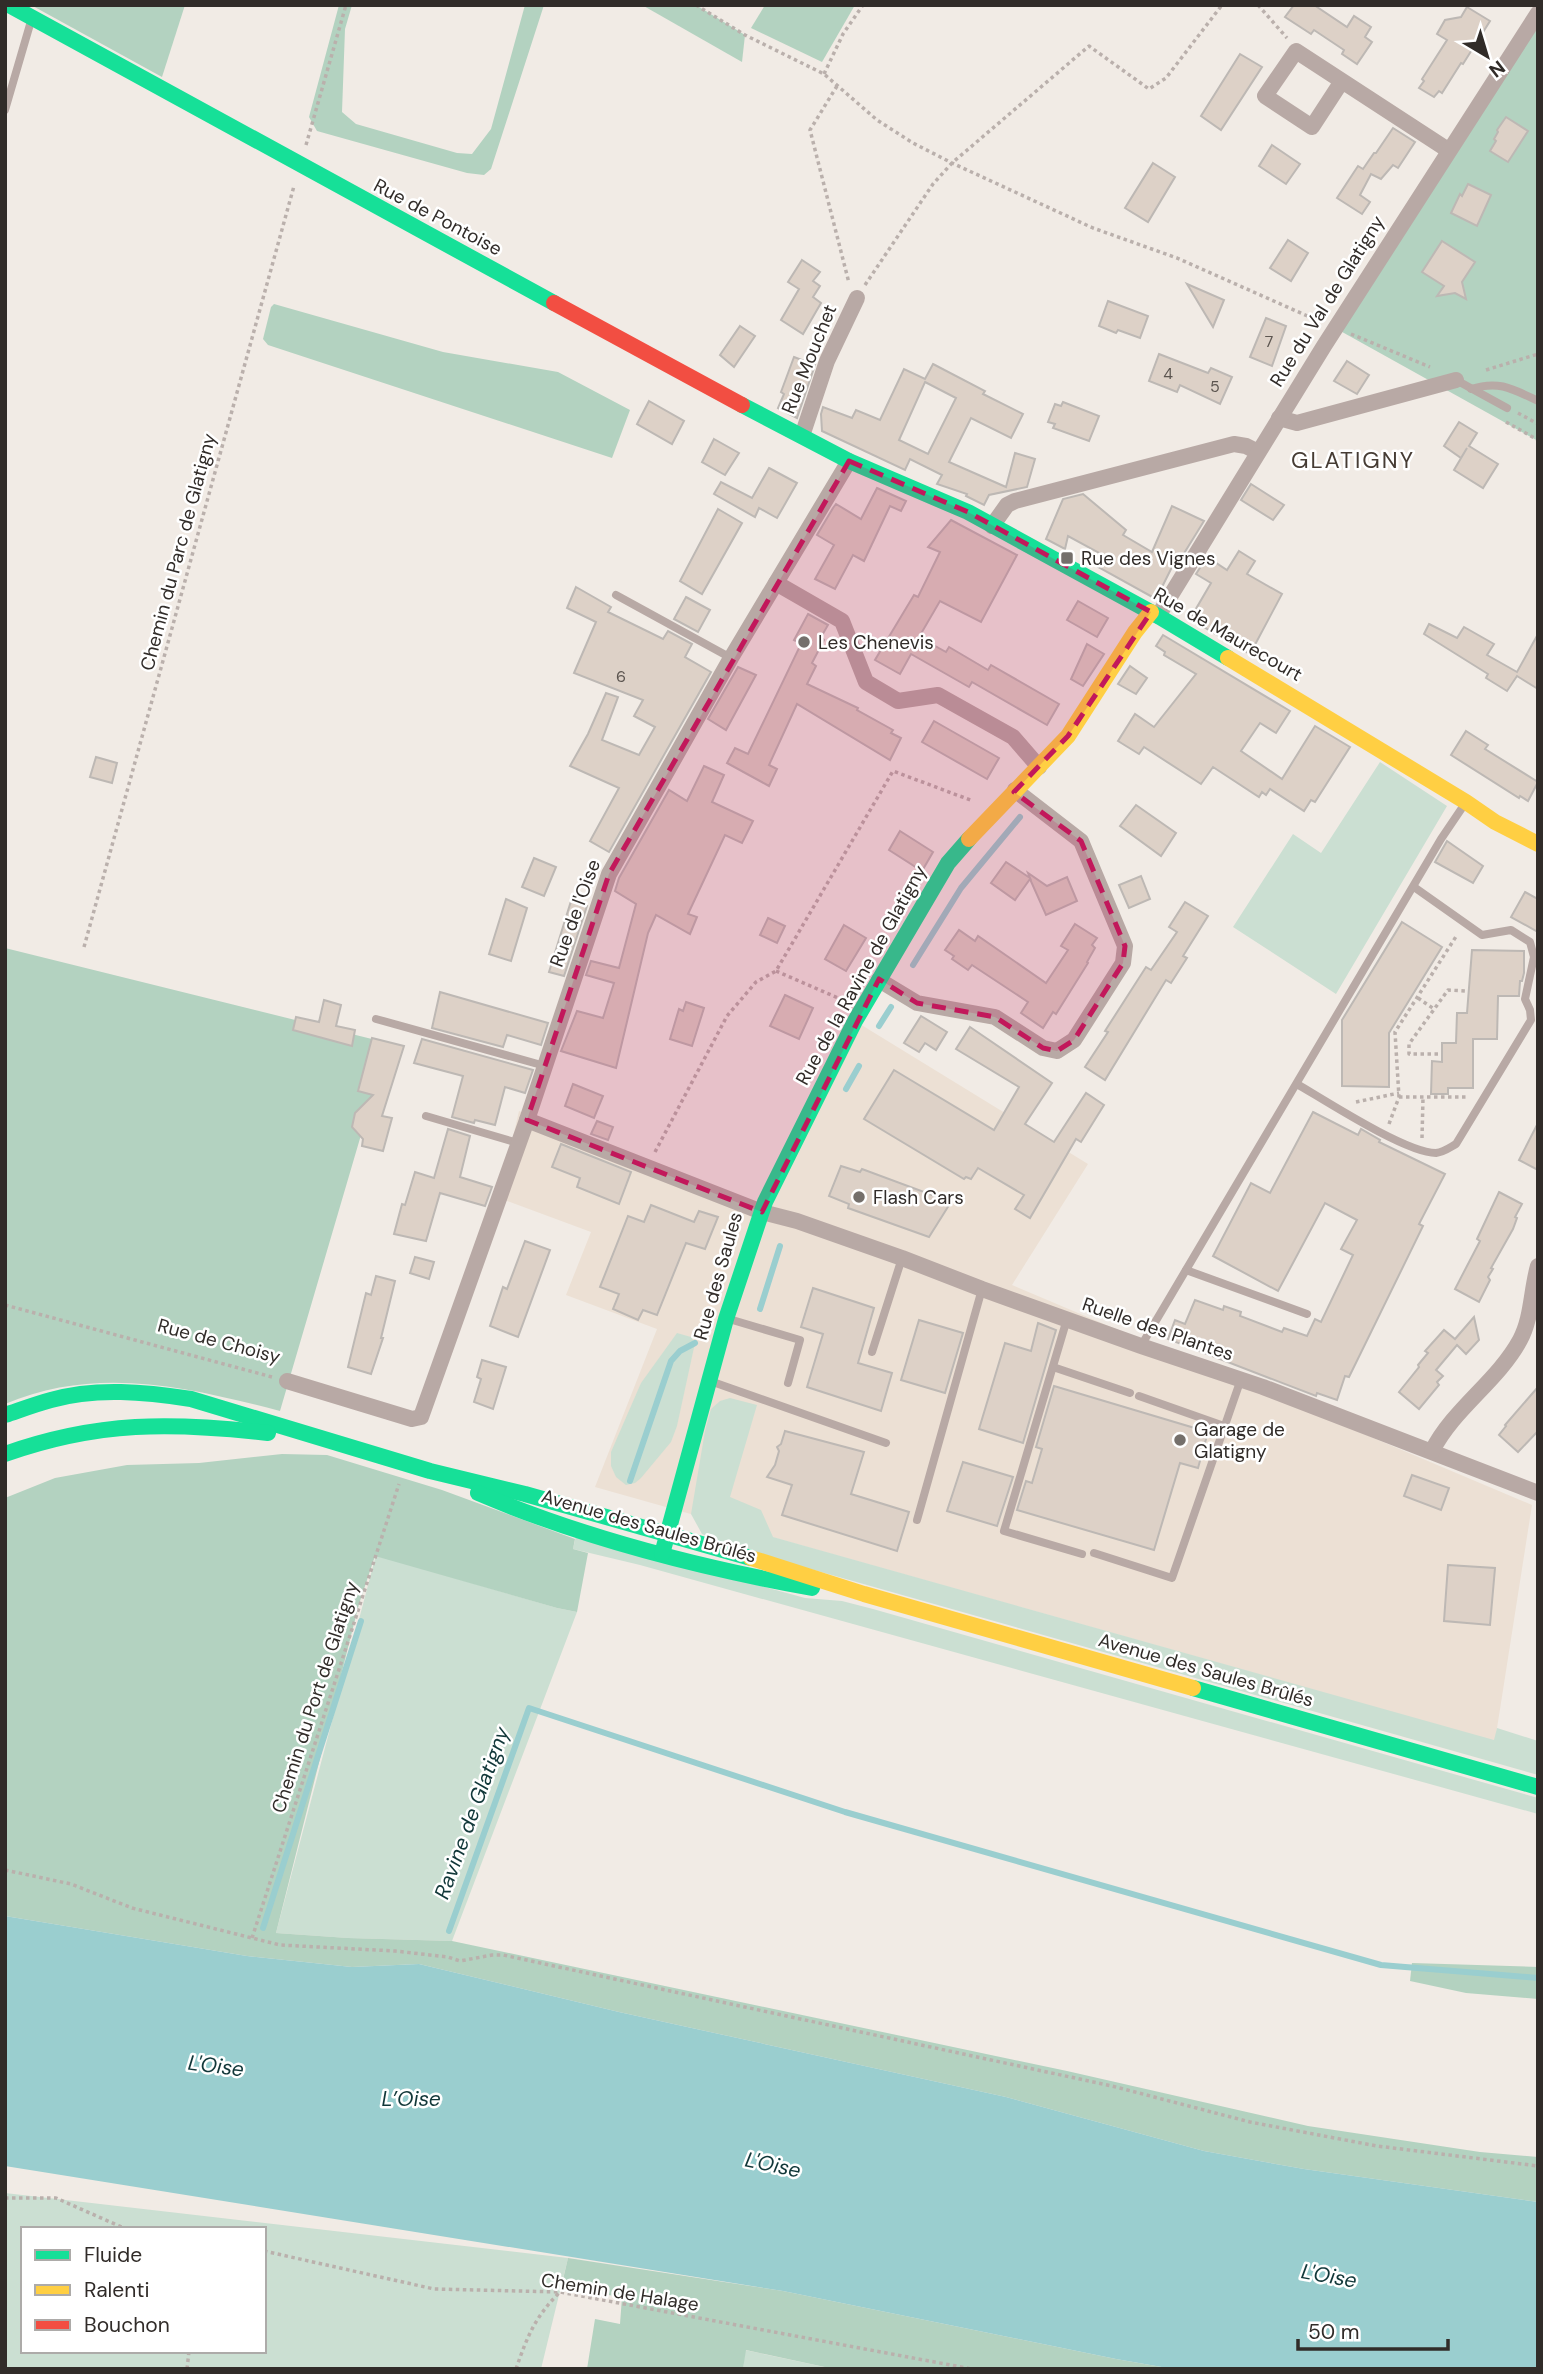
<svg xmlns="http://www.w3.org/2000/svg" width="1543" height="2374" font-family="'DM Sans',sans-serif">
<rect width="100%" height="100%" fill="#f1ebe5"/>
<path fill="#ece0d4" d="M855 1021 1088 1164 1012 1285 1532 1505 1495 1741 595 1487 657 1329 566 1295 591 1232 499 1198 519 1111 762 1211Z"/>
<g fill="#cbdfd2" fill-rule="evenodd">
<path d="M1380 762 1447 806 1336 994 1233 927 1293 834 1321 853Z"/>
<path d="M677 1333 691 1337 695 1343 677 1426 671 1442 641 1478 635 1483 626 1485 616 1477 611 1466V1452L641 1383Z"/>
<path d="M730 1398 757 1405 730 1497 761 1510 773 1537 1494 1740 1497 1728 1538 1741V1775L733 1547 702 1534 691 1514 705 1431 711 1409 720 1401Z"/>
<path d="M576 1536 805 1598 842 1601 873 1609 1538 1798V1814L640 1565 573 1549Z"/>
<path d="M376 1555 557 1608 577 1612 452 1941 348 1938 276 1933Z"/>
<path d="M5 2193 568 2258 541 2369H5ZM23 2229H264V2351H23Z"/>
<path d="M745 2350 834 2369H743Z"/>
</g>
<g fill="#b3d2c0">
<path d="M31 5H185L162 77Z"/>
<path d="M339 5H352L345 29 342 112 356 124 457 153 472 154 491 129 525 5H544L491 169 484 175 467 173 317 131 309 117Z"/>
<path d="M642 5H696L745 35 742 62Z"/>
<path d="M765 5H855L822 62 751 28Z"/>
<path d="M1538 13V441L1335 328Z"/>
<path d="M274 304 443 352 558 372 630 410 612 458 268 345 263 339 271 307Z"/>
<path d="M5 948 388 1043 280 1411C187 1387 97 1365 5 1404Z"/>
<path d="M282 1454 327 1455 442 1490 575 1539 573 1549 588 1553 577 1612 557 1608 375 1556 359 1604 276 1933 348 1938 452 1941 1067 2071 1308 2126 1480 2152 1538 2157V2202L1304 2169 1204 2151 1006 2097 619 2012 419 1964 352 1967 247 1956 5 1916V1498L55 1478 127 1465 199 1463Z"/>
<path d="M1412 1963 1538 1967V1999L1466 1993 1410 1981Z"/>
<path d="M568 2258 783 2291 1116 2359 1173 2369H834L746 2350 743 2369H587L595 2319 620 2324 622 2297 561 2288Z"/>
</g>
<path fill="#9acecf" d="M5 1916 247 1956 352 1967 419 1964 619 2012 1006 2097 1204 2151 1304 2169 1538 2202V2369H1173L1116 2359 783 2291 5 2166Z"/>
<g fill="none" stroke-linecap="round" stroke-linejoin="round">
<g stroke="#9acecf" stroke-width="6">
<path d="M913 965 961 888 1020 817"/>
<path d="M879 1026 891 1007"/>
<path d="M846 1089 859 1066"/>
<path d="M760 1309 780 1246"/>
<path d="M630 1481 671 1361 680 1351 695 1343"/>
<path d="M263 1928 361 1621"/>
<path d="M449 1931 529 1708 845 1812 1381 1965 1538 1978"/>
</g>
</g>
<g fill="#ddd1c7" stroke="#bdb8b4" stroke-width="2" fill-rule="evenodd">
<path d="M1294 5H1314L1347 27 1354 16 1371 27 1365 37 1372 42 1357 64 1342 54 1344 50 1314 30 1311 34 1285 17Z"/>
<path d="M1467 7 1490 21 1463 64 1461 63 1442 93 1439 91 1434 97 1419 88 1424 81 1422 79 1447 40 1437 34 1445 20 1461 17Z"/>
<path d="M1240 54 1262 67 1221 130 1201 116Z"/>
<path d="M1506 117 1528 131 1508 162 1490 151 1496 141 1494 139 1498 132 1497 130Z"/>
<path d="M1393 128 1415 142 1398 168 1393 165 1381 179 1371 174 1360 195 1370 202 1362 214 1337 198 1358 166 1363 169 1374 153H1376Z"/>
<path d="M1272 145 1300 164 1286 184 1259 166Z"/>
<path d="M1153 163 1175 177 1148 222 1125 208Z"/>
<path d="M1468 184 1491 195 1477 226 1451 213 1460 194 1462 196Z"/>
<path d="M1288 240 1308 253 1291 281 1270 268Z"/>
<path d="M1442 241 1475 262 1462 282 1466 299 1455 293 1437 296 1444 286 1422 272Z"/>
<path d="M802 260 820 272 813 281 820 286 813 297 821 303 803 334 781 320 799 289 788 282Z"/>
<path d="M1187 284 1224 300 1213 327Z"/>
<path d="M1108 301 1148 316 1140 338 1118 330 1116 333 1099 326Z"/>
<path d="M1266 318 1286 326 1272 366 1250 357Z"/>
<path d="M740 326 755 336 734 367 720 355Z"/>
<path d="M1159 354 1208 373 1211 368 1232 377 1220 404 1180 385 1177 392 1149 381Z"/>
<path d="M794 357 815 365 797 418 778 408 784 394 781 392Z"/>
<path d="M1347 361 1369 375 1357 394 1334 381Z"/>
<path d="M933 364 985 391 983 394 1023 414 1011 438 971 418 949 462 1006 487 1015 453 1035 459 1027 487 989 495 984 505 966 496 967 494 937 484 942 475 910 459 905 470 822 431 821 414 823 407 852 418 856 410 880 420 904 369 925 379ZM925 382 956 398 928 454 899 440Z"/>
<path d="M649 401 684 421 672 444 637 424Z"/>
<path d="M1063 402 1099 416 1089 441 1053 428 1055 424 1048 422 1055 404 1061 406Z"/>
<path d="M1459 422 1477 433 1469 446 1498 464 1483 488 1454 470 1467 448 1461 458 1444 446Z"/>
<path d="M714 439 739 453 725 475 702 462Z"/>
<path d="M769 468 797 483 777 518 759 508 755 517 714 494 721 482 752 498Z"/>
<path d="M1251 484 1284 505 1273 520 1241 500Z"/>
<path d="M877 488 906 501 901 511 890 506 864 561 853 555 835 589 815 579 834 545 817 535 833 508 836 504 861 519Z"/>
<path d="M1083 494 1126 530 1123 535 1152 552 1172 506 1204 521 1178 563 1175 561 1156 599 1098 567 1105 556 1068 536 1065 549 1046 539 1063 499Z"/>
<path d="M718 509 742 523 702 594 680 581Z"/>
<path d="M951 520 1017 555 981 622 940 601 919 637 946 652 949 647 988 670 991 665 1059 704 1047 725 972 682 969 687 911 654 900 674 875 660 914 595 918 597 940 552 928 547Z"/>
<path d="M1239 551 1255 561 1247 574 1282 594 1250 654 1190 619 1211 583 1196 574 1207 557 1227 570Z"/>
<path d="M576 587 611 607 608 612 663 639 668 631 692 644 685 657 711 672 609 852 590 841 619 788 570 766 588 734 606 693 618 697 602 740 639 755 655 727 634 716 643 700 574 673 596 622 567 608Z"/>
<path d="M686 597 710 610 698 632 674 619Z"/>
<path d="M1078 601 1108 618 1097 637 1067 620Z"/>
<path d="M808 614 828 625 821 637 824 640 812 663 816 666 807 684 858 708 857 710 893 730 891 733 901 738 890 760 797 704 769 765 777 769 769 786 727 763 735 748 748 754 801 644 794 640Z"/>
<path d="M1429 624 1457 638 1464 627 1494 644 1487 655 1517 672 1538 634V689L1517 676 1507 691 1486 678 1488 674 1424 634Z"/>
<path d="M1163 635 1290 711 1276 733 1260 723 1241 751 1282 779 1315 726 1350 747 1315 802 1311 800 1304 811 1270 789 1266 795 1262 792 1259 797 1213 767 1201 784 1144 747 1139 754 1118 741 1135 714 1154 727 1196 674 1164 655 1165 652 1156 646Z"/>
<path d="M1087 644 1104 654 1083 686 1071 679Z"/>
<path d="M1130 666 1147 678 1136 694 1118 684Z"/>
<path d="M738 667 756 675 726 730 708 719Z"/>
<path d="M934 721 999 758 987 779 922 742Z"/>
<path d="M1466 731 1488 745 1485 749 1538 782 1528 801 1520 796 1519 798 1451 755Z"/>
<path d="M96 757 117 763 112 783 90 777Z"/>
<path d="M704 766 724 775 712 802 753 821 742 843 725 835 688 914 697 917 690 934 656 915 648 933 616 1068 561 1051 577 1011 603 1018 614 983 586 975 591 961 619 968 636 904 615 891 619 878 669 790 687 801Z"/>
<path d="M1136 805 1176 833 1161 856 1120 826Z"/>
<path d="M900 831 933 852 922 871 889 850Z"/>
<path d="M1447 841 1483 866 1473 883 1435 862Z"/>
<path d="M534 858 556 867 544 896 522 887Z"/>
<path d="M1006 862 1030 878 1028 873 1047 886 1067 877 1077 901 1046 915 1030 879 1015 900 991 883Z"/>
<path d="M1141 876 1150 899 1129 908 1119 885Z"/>
<path d="M1525 892 1538 899V932L1511 917Z"/>
<path d="M506 899 527 908 511 961 489 954Z"/>
<path d="M571 901 587 906 564 976 549 972Z"/>
<path d="M1185 902 1208 916 1183 956 1187 958 1171 983 1166 980 1105 1080 1085 1067 1108 1032 1105 1031 1146 967 1151 970 1177 932 1169 927Z"/>
<path d="M768 918 785 926 777 943 760 935Z"/>
<path d="M1402 922 1442 947 1389 1033V1087L1342 1086V1020Z"/>
<path d="M1075 924 1097 938 1092 945 1095 948 1087 962 1088 963 1056 1014 1053 1012 1043 1028 1021 1013 1028 1002 972 965 968 970 952 959 954 956 945 950 959 930 975 941 978 936 1046 983 1068 950 1061 946Z"/>
<path d="M844 925 866 938 846 971 825 959Z"/>
<path d="M1472 950 1524 951V973L1522 981H1520L1519 996H1498L1497 1039H1473V1088H1448V1094H1431L1432 1061 1442 1062V1043H1456L1457 1013H1467Z"/>
<path d="M440 992 548 1023 541 1045 507 1035 503 1047 432 1028Z"/>
<path d="M785 995 813 1008 799 1039 770 1026Z"/>
<path d="M324 1000 341 1005 336 1026 355 1030 352 1046 293 1030 296 1017 319 1022Z"/>
<path d="M686 1002 704 1008 692 1046 670 1039 679 1009 683 1011Z"/>
<path d="M921 1016 947 1032 936 1050 925 1043 919 1052 904 1043Z"/>
<path d="M970 1027 1052 1083 1025 1124 1054 1142 1086 1093 1104 1105 1081 1142 1076 1139 1030 1218 1015 1209 1024 1195 978 1168 971 1179 966 1177 964 1179 864 1119 894 1070 994 1130 1019 1087 956 1049Z"/>
<path d="M372 1038 404 1046 382 1116 392 1118 383 1151 362 1146 363 1139 352 1127 355 1113 373 1095 358 1091Z"/>
<path d="M422 1039 533 1070 525 1093 505 1087 495 1125 475 1120 474 1123 452 1117 463 1076 414 1063Z"/>
<path d="M573 1084 603 1096 594 1118 565 1106Z"/>
<path d="M1313 1112 1358 1135 1361 1129 1380 1140 1379 1142 1445 1174 1419 1224 1423 1226 1349 1377 1345 1376 1337 1400 1317 1393 1316 1396 1168 1339 1175 1320 1185 1324 1195 1300 1223 1310 1224 1306 1241 1312 1240 1316 1282 1332 1284 1328 1307 1336 1315 1319 1321 1322 1353 1255 1341 1249 1357 1220 1325 1203 1278 1291 1213 1256 1251 1183 1270 1193Z"/>
<path d="M597 1121 613 1127 608 1140 591 1134Z"/>
<path d="M1538 1123V1170L1519 1160Z"/>
<path d="M448 1129 470 1136 460 1177 492 1187 485 1206 440 1193 426 1241 394 1234 402 1204 405 1205 415 1172 434 1178Z"/>
<path d="M561 1144 631 1172 619 1204 577 1187 580 1178 552 1167Z"/>
<path d="M841 1166 860 1172 862 1169 951 1202 929 1237 848 1208 849 1204 829 1196Z"/>
<path d="M1499 1192 1522 1204 1515 1217 1517 1218 1513 1229 1491 1268 1493 1269 1488 1277 1490 1280 1479 1302 1455 1289 1480 1241 1477 1239Z"/>
<path d="M651 1205 694 1222 699 1211 718 1217 705 1249 686 1243 657 1315 643 1310 638 1320 613 1309 619 1294 600 1287 628 1216 644 1222Z"/>
<path d="M525 1241 550 1250 518 1337 490 1326 503 1287 507 1289Z"/>
<path d="M415 1257 434 1262 429 1279 410 1273Z"/>
<path d="M376 1276 395 1281 381 1338H383L371 1374 348 1367 366 1293 371 1295Z"/>
<path d="M813 1288 874 1308 858 1363 892 1373 881 1411 807 1387 823 1334 801 1327Z"/>
<path d="M1474 1317 1479 1340 1466 1354 1457 1345 1436 1370 1443 1376 1437 1382 1439 1385 1419 1409 1399 1392 1419 1367 1418 1365 1428 1353 1425 1351 1444 1330 1455 1339Z"/>
<path d="M919 1320 963 1333 945 1393 901 1380Z"/>
<path d="M1038 1323 1056 1330 1023 1443 979 1429 1005 1343 1031 1351Z"/>
<path d="M482 1360 506 1367 493 1409 474 1402 481 1379 477 1377Z"/>
<path d="M1054 1386 1208 1432 1198 1468 1180 1463 1154 1550 1017 1510 1026 1481 1032 1483 1042 1449 1036 1447Z"/>
<path d="M1538 1387V1431L1518 1452 1499 1435 1506 1426 1505 1425Z"/>
<path d="M785 1431 864 1452 851 1494 909 1512 897 1551 782 1515 792 1485 767 1477 775 1465 779 1451 777 1447 781 1444Z"/>
<path d="M963 1462 1013 1477 997 1526 947 1511Z"/>
<path d="M1412 1475 1449 1488 1441 1510 1404 1496Z"/>
<path d="M1448 1565 1495 1568 1490 1625 1444 1621Z"/>
</g>
<g fill="none" stroke-linecap="round" stroke-linejoin="round">
<g stroke="#bab0ac" stroke-width="3.5" stroke-dasharray="3.5 3.5" stroke-linecap="butt">
<path d="M696 5 745 35 824 74 877 120 913 143 952 163 1093 228 1177 258 1321 322"/>
<path d="M1258 5 1287 38"/>
<path d="M824 74 843 34 863 5"/>
<path d="M837 86 810 130 849 283"/>
<path d="M306 145 346 5"/>
<path d="M865 285 933 184 952 163 1089 46 1149 89 1166 78 1222 5"/>
<path d="M1351 334 1430 367"/>
<path d="M1486 370 1538 354"/>
<path d="M1518 413 1538 424"/>
<path d="M1506 422 1538 440"/>
<path d="M84 947 294 186"/>
<path d="M776 971 845 1001"/>
<path d="M1418 998 1434 1009"/>
<path d="M1438 1054H1409V1044L1448 990 1465 991"/>
<path d="M1399 1097H1467"/>
<path d="M1356 1102 1399 1093"/>
<path d="M1389 1124 1399 1097 1395 1032 1457 935"/>
<path d="M1422 1138 1423 1098"/>
<path d="M655 1152 727 1016 756 982 776 971 893 771 973 801"/>
<path d="M5 1305 272 1377"/>
<path d="M5 1870 71 1884 132 1908 280 1945 395 1951 448 1957 460 1961 492 1955H503L1112 2086 1250 2122 1377 2146 1538 2166"/>
<path d="M252 1938 399 1484"/>
<path d="M5 2198H56L126 2229"/>
<path d="M264 2251 434 2289 560 2292 972 2369"/>
<path d="M187 2369 189 2351"/>
<path d="M516 2369C527 2337 535 2317 559 2293"/>
</g>
<g stroke="#b8a9a5" stroke-width="8">
<path d="M5 110 31 21"/>
<path d="M1456 380 1507 408"/>
<path d="M1471 389C1499 380 1513 389 1538 401"/>
<path d="M616 595 731 658"/>
<path d="M376 1019 545 1066"/>
<path d="M1297 1084C1326 1101 1406 1153 1436 1153 1444 1152 1449 1148 1456 1144L1531 1020 1530 1010 1525 999 1534 957 1530 942 1511 930 1482 935 1414 887"/>
<path d="M426 1116 518 1143"/>
<path d="M1186 1270 1307 1314"/>
<path d="M729 1319 800 1340 788 1383"/>
<path d="M1067 1319 1004 1531 1082 1554"/>
<path d="M1141 1346 1441 839 1464 805"/>
<path d="M872 1352 902 1258"/>
<path d="M1053 1367 1130 1393"/>
<path d="M710 1381 886 1443"/>
<path d="M1139 1396 1224 1426"/>
<path d="M917 1520 982 1289"/>
<path d="M1094 1553 1172 1578 1241 1379"/>
</g>
<g stroke="#b8a9a5" stroke-width="16">
<path d="M1342 81 1312 127 1265 96 1296 51 1448 150"/>
<path d="M1279 418 1297 423 1456 380"/>
<path d="M802 436 827 361 857 298"/>
<path d="M992 526 1007 505 1015 501 1234 444 1246 446 1258 452"/>
<path d="M776 583 842 621 866 682 898 701 938 695 1013 737 1039 767"/>
<path d="M1158 616 1324 346 1538 13"/>
<path d="M879 980 917 1003 995 1017 1043 1048 1057 1051 1074 1040 1123 963 1125 946 1081 841 1015 790"/>
<path d="M527 1120 762 1212 797 1221 902 1258 982 1289 1141 1346 1263 1387 1538 1493"/>
<path d="M287 1381 412 1419 421 1417 527 1120 609 874 731 658 849 461"/>
<path d="M1432 1451C1454 1408 1497 1382 1520 1340 1532 1318 1531 1290 1538 1266"/>
</g>
<g stroke="#16e098" stroke-width="16">
<path d="M9 5 554 303"/>
<path d="M742 405 849 461 968 512 1158 616 1228 658"/>
<path d="M5 1415C20 1410 36 1404 51 1400 96 1387 146 1392 191 1399L430 1471 525 1494 751 1558"/>
<path d="M5 1454C98 1421 172 1422 268 1433"/>
<path d="M478 1493C581 1537 702 1568 812 1588"/>
<path d="M662 1554 726 1319 765 1202 855 1021 948 863 969 839"/>
<path d="M1193 1688 1538 1787"/>
</g>
<g stroke="#ffcf43" stroke-width="16">
<path d="M1228 658 1466 802 1495 822 1538 844"/>
<path d="M969 839 1068 736 1135 632 1151 612"/>
<path d="M751 1558 864 1594 1193 1688"/>
</g>
<path stroke="#f24e42" stroke-width="16" d="M554 303 742 405"/>
</g>
<path fill="#c2185b" fill-opacity="0.2" stroke="#c2185b" stroke-width="5" stroke-dasharray="14 9" stroke-linejoin="round" d="M849 461 968 512 1151 612 1068 736 1014 792 1081 841 1125 946 1123 963 1074 1040 1057 1051 1043 1048 995 1017 917 1003 879 979 762 1212 527 1120 609 874Z"/>
<g fill="#746f6b" stroke="#fff" stroke-width="2.5">
<rect x="1060" y="551" width="14" height="14" rx="3.5"/>
<circle cx="804" cy="642" r="7"/>
<circle cx="859" cy="1197" r="7"/>
<circle cx="1180" cy="1440" r="7"/>
</g>
<g text-anchor="middle" dominant-baseline="central" stroke-width="5" stroke-linejoin="round" paint-order="stroke">
<g font-size="16" fill="#5c5550">
<text x="1269" y="341">7</text>
<text x="1168" y="373">4</text>
<text x="1215" y="386">5</text>
<text x="621" y="676">6</text>
</g>
<g font-size="19" fill="#312c29" stroke="#fff">
<text transform="translate(438 217) rotate(28)">Rue de Pontoise</text>
<text transform="translate(1327 301) rotate(-58)">Rue du Val de Glatigny</text>
<text transform="translate(809 359) rotate(-68)">Rue Mouchet</text>
<text transform="translate(178 552) rotate(-75)">Chemin du Parc de Glatigny</text>
<text transform="translate(1228 634) rotate(30)">Rue de Maurecourt</text>
<text transform="translate(575 913) rotate(-70)">Rue de l'Oise</text>
<text transform="translate(861 975) rotate(-61)">Rue de la Ravine de Glatigny</text>
<text transform="translate(718 1276) rotate(-74)">Rue des Saules</text>
<text transform="translate(1158 1329) rotate(19)">Ruelle des Plantes</text>
<text transform="translate(219 1341) rotate(15)">Rue de Choisy</text>
<text transform="translate(649 1526) rotate(16)">Avenue des Saules Brûlés</text>
<text transform="translate(1206 1670) rotate(16)">Avenue des Saules Brûlés</text>
<text transform="translate(315 1697) rotate(-72)">Chemin du Port de Glatigny</text>
<text transform="translate(620 2292) rotate(9)">Chemin de Halage</text>
</g>
<g font-size="19" fill="#312c29" stroke="#fff" text-anchor="start">
<text x="1081" y="558">Rue des Vignes</text>
<text x="818" y="642">Les Chenevis</text>
<text x="873" y="1197">Flash Cars</text>
<text x="1194" y="1429">Garage de<tspan x="1194" dy="22">Glatigny</tspan></text>
</g>
<g font-size="21" font-style="italic" fill="#113739" stroke="#fff">
<text transform="translate(472 1813) rotate(-70)">Ravine de Glatigny</text>
<text transform="translate(216 2066) rotate(7)">L'Oise</text>
<text x="411" y="2099">L’Oise</text>
<text transform="translate(773 2165) rotate(12)">L'Oise</text>
<text transform="translate(1329 2276) rotate(10)">L'Oise</text>
</g>
<g font-size="23" letter-spacing="2" fill="#463c34" stroke="#fff">
<text x="1353" y="460">GLATIGNY</text>
</g>
</g>
<rect width="1543" height="2374" fill="none" stroke="#312c29" stroke-width="14"/>
<rect x="21" y="2227" width="245" height="126" fill="#ffffff" stroke="#adaba9" stroke-width="2"/>
<rect x="35" y="2250" width="35" height="10" fill="#16e098" stroke="#adaba9" stroke-width="2"/>
<text x="84" y="2262" font-size="21" fill="#312c29">Fluide</text>
<rect x="35" y="2285" width="35" height="10" fill="#ffcf43" stroke="#adaba9" stroke-width="2"/>
<text x="84" y="2297" font-size="21" fill="#312c29">Ralenti</text>
<rect x="35" y="2320" width="35" height="10" fill="#f24e42" stroke="#adaba9" stroke-width="2"/>
<text x="84" y="2332" font-size="21" fill="#312c29">Bouchon</text>
<g transform="translate(1487 56) rotate(142)" stroke="#ffffff" stroke-width="5" paint-order="stroke">
<path d="M0-5L12 26L0 18L-12 26Z" fill="#312c29"/>
<text y="-10" font-size="19" font-weight="bold" text-anchor="middle" fill="#312c29">N</text>
</g>
<path d="M1298 2339v10h150v-10" fill="none" stroke="#312c29" stroke-width="3.5"/>
<text x="1308" y="2339" font-size="21" fill="#312c29" stroke="#ffffff" stroke-width="5" paint-order="stroke">50 m</text>
</svg>
